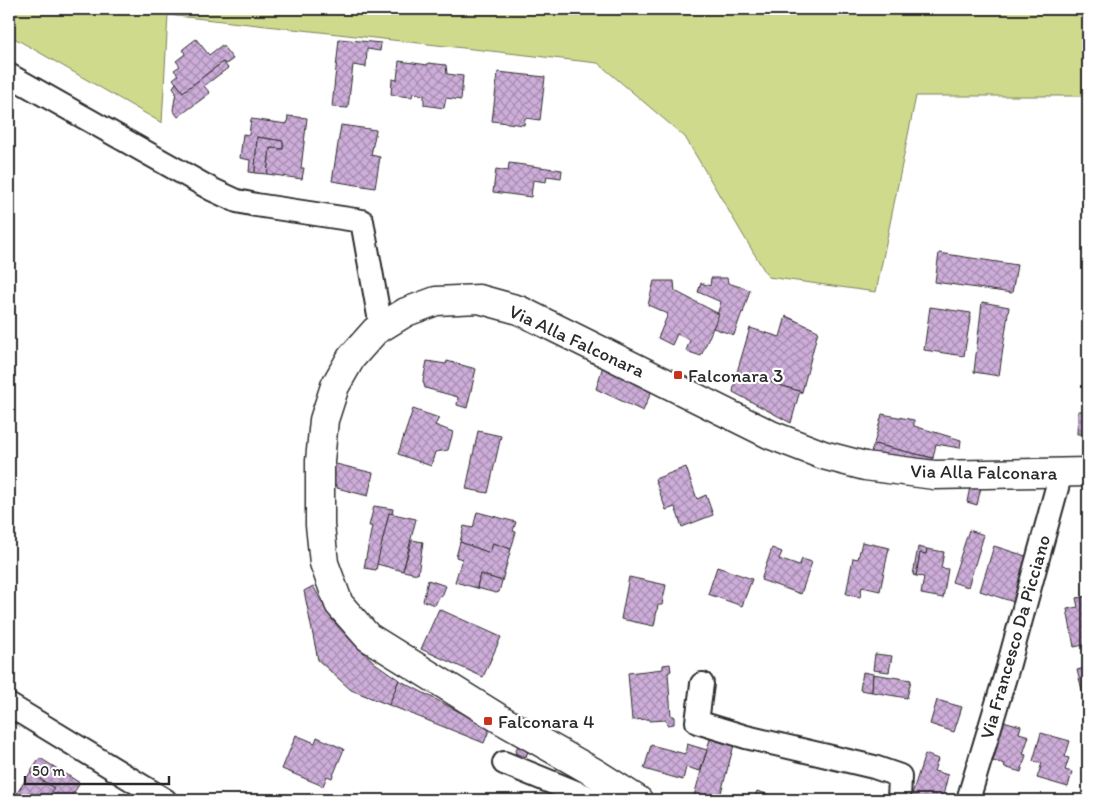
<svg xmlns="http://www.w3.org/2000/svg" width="1097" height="809" font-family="Itim,sans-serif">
<defs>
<pattern id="building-cross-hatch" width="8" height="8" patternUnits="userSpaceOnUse" patternTransform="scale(1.25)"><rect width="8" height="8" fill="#cdadd9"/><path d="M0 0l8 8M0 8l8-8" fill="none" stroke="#a78db0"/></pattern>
</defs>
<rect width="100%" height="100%" fill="#fff"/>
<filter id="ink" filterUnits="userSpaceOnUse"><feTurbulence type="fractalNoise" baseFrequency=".02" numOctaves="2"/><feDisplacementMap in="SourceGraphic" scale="10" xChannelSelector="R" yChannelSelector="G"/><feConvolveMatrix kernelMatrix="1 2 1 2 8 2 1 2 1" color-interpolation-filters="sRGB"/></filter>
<g filter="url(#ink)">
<path fill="#cfda8d" stroke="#7d825c" d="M9 9H1088V96H916L876 292 768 277 685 137 598 63 168 15 162 123 9 35Z"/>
<g fill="url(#building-cross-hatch)" stroke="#2b2b2b">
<path d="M196 39 209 55 222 45 233 59 226 64 223 62 183 92 173 79 178 75 174 70 180 66 176 61 185 54 183 49Z"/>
<path d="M339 39 381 43 380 51 367 49 366 67 353 65 348 108 332 107Z"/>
<path d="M399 61 428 65V63L446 65 447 74 463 76 461 100 446 98 444 108 424 105V95L413 93 412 97 391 95 392 79 397 80Z"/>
<path d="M223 62 228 68 204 86 210 93 178 117 173 110 176 92 173 87 176 83 183 92Z"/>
<path d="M498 72 545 77 540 120 525 118 524 125 492 121Z"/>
<path d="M288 116 307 118 301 168H304L302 179 267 174 270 148 283 149V141L257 137 255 173 249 172 250 160 240 158 243 134 249 135 251 119 287 124Z"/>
<path d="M341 125 376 130 371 155 380 157 375 188 332 181Z"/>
<path d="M257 137 283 141V149L270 148 267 174 255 173Z"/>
<path d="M509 163 562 170 561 178 547 176 546 182 533 180 531 197 493 192 496 169 508 171Z"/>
<path d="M939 253 1017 265 1012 293 935 282Z"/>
<path d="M711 278H727L728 283 750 290 743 313 742 312 734 335 713 328 721 302 698 292 701 283 710 286Z"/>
<path d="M654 281H674L675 291 719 314 701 356 686 351 690 340 677 334 672 345 658 338 668 314 648 305Z"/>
<path d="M982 302 1009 307 999 376 974 372Z"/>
<path d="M930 307 971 313 964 356 924 350Z"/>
<path d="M786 316 818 331 802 392 737 372 750 328 780 337Z"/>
<path d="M427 361 446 364 447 361 476 369 467 408 457 405 458 397 425 388 423 381Z"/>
<path d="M603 366 652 390 643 411 596 389Z"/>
<path d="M737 372 802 392 799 394 791 423 733 392Z"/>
<path d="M413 409 439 418 435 425 453 432 448 450 435 452 431 466 398 454Z"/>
<path d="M1078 411H1088V434H1077Z"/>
<path d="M882 414 914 420V426L961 440 960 448 936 444 933 458 874 444Z"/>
<path d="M478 431 501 436 488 493 466 489Z"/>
<path d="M874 444 933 458 932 460H909L870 455Z"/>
<path d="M332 463 373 473 368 496 337 488V486L332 484Z"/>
<path d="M686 467 697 499 706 495 713 515 682 527 675 507 666 510 655 479Z"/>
<path d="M970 487H981L977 505 967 502Z"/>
<path d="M374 506 393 509 392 514 389 513 376 570 364 568 372 526H369Z"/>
<path d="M477 512 516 522 513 531 516 532 511 549 493 543 490 553 460 542 464 526 473 528Z"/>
<path d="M389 513 416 519 403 571 377 564Z"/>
<path d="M969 530 984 535 968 587 952 582Z"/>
<path d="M412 540 423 542 418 574 403 571Z"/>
<path d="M460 542 490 553 493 543 511 549 502 581 480 574 477 588 455 582 462 559 456 557Z"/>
<path d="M862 542 889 548 880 591 862 587 860 597 846 594 853 558 858 559Z"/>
<path d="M994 546 1032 558 1017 603 980 591Z"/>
<path d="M918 547 927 549 926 554 920 553 916 576 913 575Z"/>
<path d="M772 548 782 552 779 559 799 566 802 559 812 562 801 594 761 580Z"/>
<path d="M927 549 944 552 941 568 948 569 943 598 921 594 924 577 916 576 920 553 926 554Z"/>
<path d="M717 567 752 579 742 606 708 594Z"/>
<path d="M480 574 502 581 499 592 496 593 477 588Z"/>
<path d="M629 577 666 585 662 605H658L654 626 621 619Z"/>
<path d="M428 580 446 586 442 596 440 595 435 605 423 601Z"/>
<path d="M313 586 333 621 354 643 375 663 399 680 389 705 351 690 318 660 304 591Z"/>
<path d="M1088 596V644L1074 647 1067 609 1078 607 1076 598Z"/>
<path d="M439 609 501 637 483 677 421 649Z"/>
<path d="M875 654 892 656 889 672 873 670Z"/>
<path d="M670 664 671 671 668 673 671 716H674V724L667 725 666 720 649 721V719L632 720 628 673 663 669V665Z"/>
<path d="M1088 667V713L1077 670Z"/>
<path d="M863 672 873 674 872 692 860 690Z"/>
<path d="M873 674 911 680 907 698 872 692Z"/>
<path d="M399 680 490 728 484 743 389 705Z"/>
<path d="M937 700 962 707 954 732 930 724Z"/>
<path d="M1000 720 1021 726 1019 733 1029 736 1023 754 1026 755 1021 772 1004 767 1005 764 993 761 997 747 992 746Z"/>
<path d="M1041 733 1070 741 1065 757 1069 758 1065 770 1072 772 1068 787 1037 778 1042 763 1033 761Z"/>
<path d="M296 735 315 743 317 737 344 749 332 778 327 776 323 786 282 769Z"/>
<path d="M710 739 734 745 719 800H708L694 796Z"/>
<path d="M687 744 707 750 700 771 686 767 683 780 644 769 651 745 685 754Z"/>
<path d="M518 745 528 751 526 757 515 753Z"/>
<path d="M925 754 938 759 934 771 948 775 942 800H910Z"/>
<path d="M40 758 80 783 69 800H48L54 788 30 773Z"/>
<path d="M30 773 54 788 48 800H29L17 793Z"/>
<path d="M757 791 786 800H753Z"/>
<path d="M17 793 29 800H20L15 797Z"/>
</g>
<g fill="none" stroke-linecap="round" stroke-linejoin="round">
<defs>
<g id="street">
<path d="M9 75 211 189 237 201 256 205 362 221 381 327"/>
<path d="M702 684 697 722 746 737 874 767 900 776 899 800"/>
<path d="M9 705 165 800"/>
<path d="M504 763 595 800"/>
<path d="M968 800 1008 667 1061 473"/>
</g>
<path id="secondary" d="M638 800 597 774 500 719 368 637 339 604 324 563 320 525V461L324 420 335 386 351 358 375 331 406 312 436 301 479 299 519 310 771 435 823 455 865 466 934 475 1088 472"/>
</defs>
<use href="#street" stroke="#2b2b2b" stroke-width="26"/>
<use href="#secondary" stroke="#2b2b2b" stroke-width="31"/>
<use href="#street" stroke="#fff" stroke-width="22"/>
<use href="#secondary" stroke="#fff" stroke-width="28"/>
</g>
</g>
<g fill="#c8321e" stroke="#fff" stroke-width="2">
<rect x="673" y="370" width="10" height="10" rx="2.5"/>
<rect x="483" y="716" width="10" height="10" rx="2.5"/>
</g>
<g text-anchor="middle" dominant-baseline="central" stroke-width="4.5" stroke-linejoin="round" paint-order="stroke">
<g font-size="19" fill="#2b2b2b" stroke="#fff">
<text transform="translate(577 341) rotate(25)">Via Alla Falconara</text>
<text transform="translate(984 472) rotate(1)">Via Alla Falconara</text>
<text transform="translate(1015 637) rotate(-74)">Via Francesco Da Picciano</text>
</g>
<g font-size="19" fill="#2b2b2b" stroke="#fff" text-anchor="start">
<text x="688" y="375">Falconara 3</text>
<text x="498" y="721">Falconara 4</text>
</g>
</g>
<rect width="1097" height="809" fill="none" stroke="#fff" stroke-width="30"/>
<rect x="15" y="15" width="1067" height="779" fill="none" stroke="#2b2b2b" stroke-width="2" filter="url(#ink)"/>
<path d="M25 776v8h144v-8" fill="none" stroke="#2b2b2b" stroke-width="2.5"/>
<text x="32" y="776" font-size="15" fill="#2b2b2b" stroke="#ffffff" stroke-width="4" paint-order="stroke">50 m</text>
</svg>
